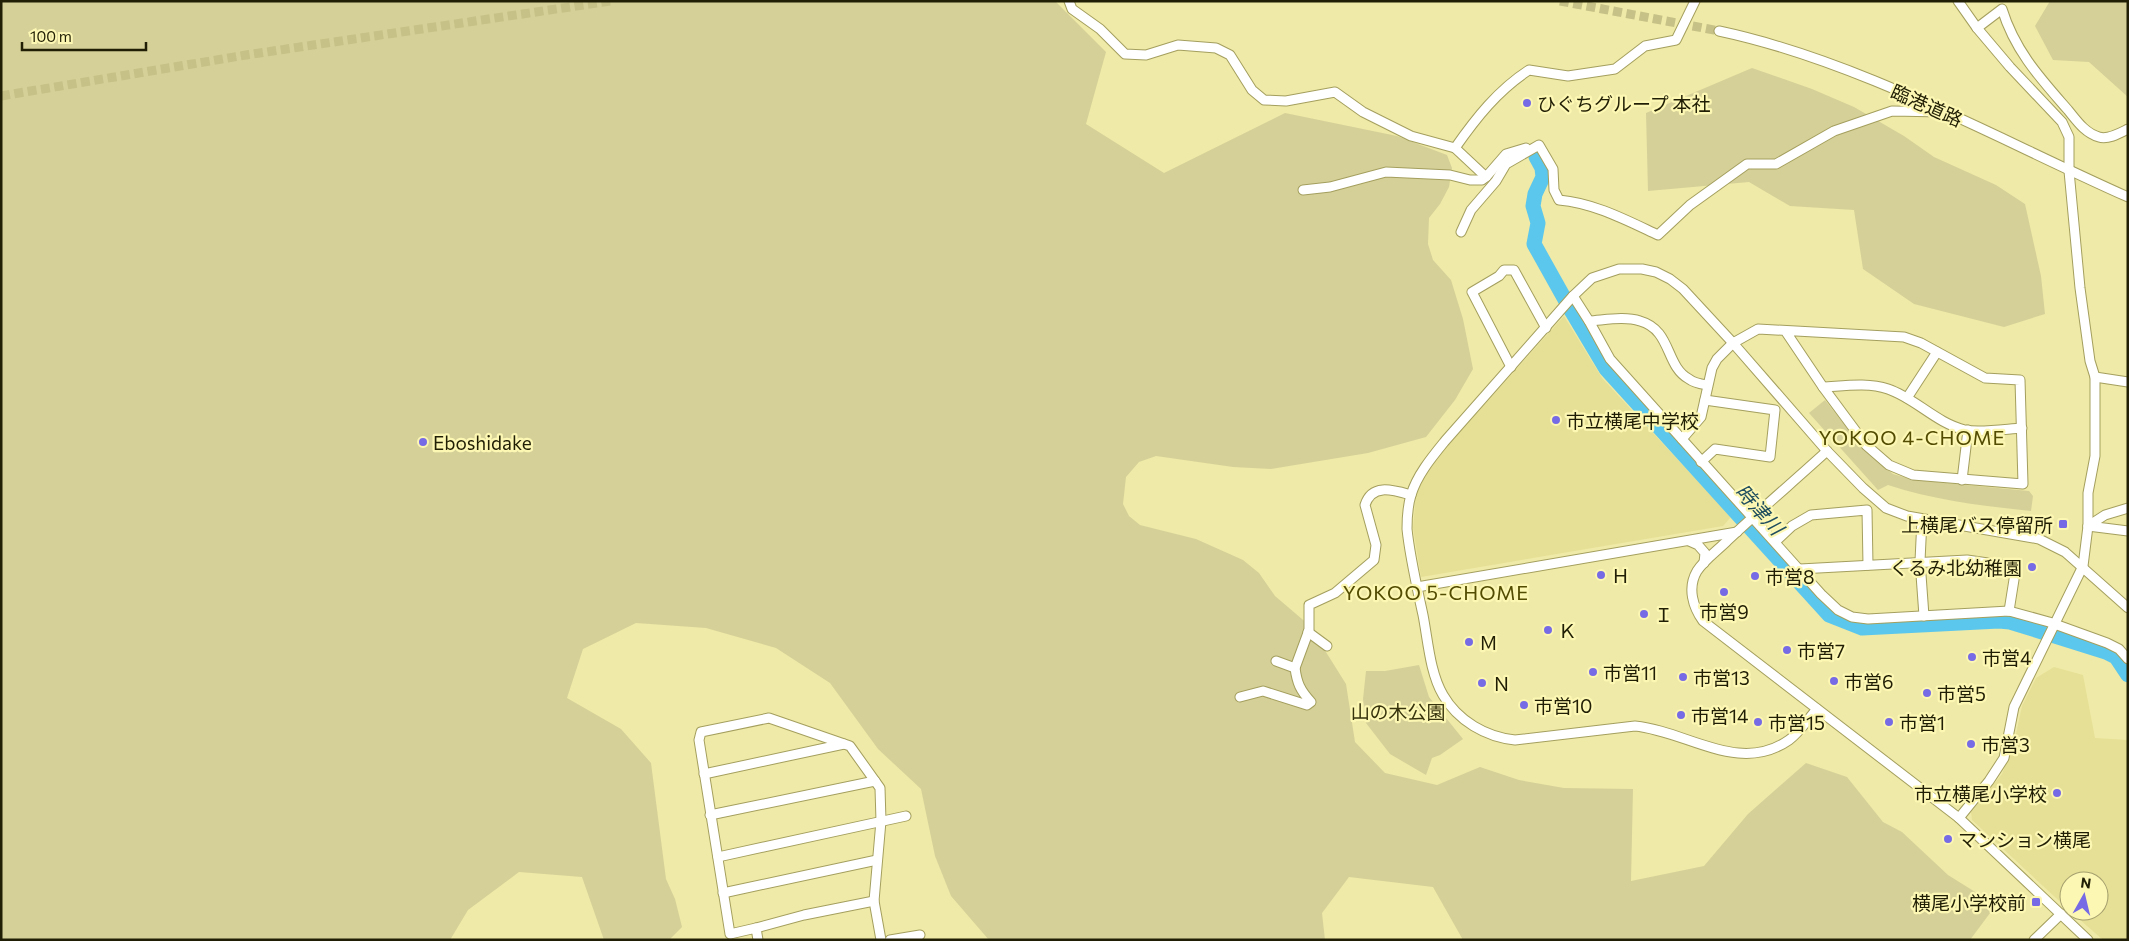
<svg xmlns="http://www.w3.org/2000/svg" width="2129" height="941" font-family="Commissioner,'Noto Sans JP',sans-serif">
<rect width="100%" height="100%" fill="#efeaa7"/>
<g fill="#e6e096">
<path d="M1564 316 1602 378 1731 517 1723 526 1421 577 1413 528 1416 493 1433 462Z"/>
<path d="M2054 667 2083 675 2095 738 2128 740V940H2103L2070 911H2099V881H2069V910L1972 820 1971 812 2002 774 2014 743 2022 706 2036 678Z"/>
</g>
<g fill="#d5d098">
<path d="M1 1H1055L1106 52 1086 124 1164 173 1285 113 1397 136 1447 155 1452 168 1449 187 1440 204 1429 218 1428 244 1433 260 1451 280 1463 319 1473 369 1455 400 1426 437 1368 453 1271 469 1233 467 1156 456 1139 462 1126 477 1123 504 1129 516 1140 525 1196 539 1243 560 1259 573 1275 596 1309 625 1346 684 1355 742 1385 773 1437 785 1480 767 1519 780 1564 788 1633 789 1631 881 1704 866 1748 814 1806 763 1847 777 1883 822 1902 832 1948 875 1996 905 1970 940H1463L1433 887 1349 877 1322 913 1325 940H989L951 896 935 856 921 789 878 749 830 683 776 648 706 628 636 623 583 649 567 698 621 729 651 763 666 879 675 899 682 927 669 940H604L582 877 519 872 468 910 450 940H1Z"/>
<path d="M2050 1H2128V97L2089 62 2053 60 2035 26Z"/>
<path d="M1752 68 1812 89 1854 107 1904 136 1934 157 1996 185 2025 204 2041 276 2045 314 2004 327 1914 304 1863 269 1854 210 1790 206 1749 182 1648 191 1646 113Z"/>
<path d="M1825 400 1866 452 1893 474 1914 480 2029 491 2033 496 2031 511C1982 506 1934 500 1888 485L1878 490 1809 413Z"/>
<path d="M1419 665 1429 697 1463 739 1440 755 1432 758 1426 775 1390 754 1366 723 1363 699 1366 671H1385Z"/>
</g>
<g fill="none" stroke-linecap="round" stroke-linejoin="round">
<path stroke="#5cc7ec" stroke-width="15" d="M1536 157 1542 168 1543 177 1535 194 1533 206 1538 223 1534 244 1572 312 1606 369 1829 615 1862 628 1999 621 2010 622 2106 652 2116 657 2128 675"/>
<g stroke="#c6c186" stroke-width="9" stroke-dasharray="9 4.5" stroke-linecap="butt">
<path d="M1560 1 1719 31"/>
<path d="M1 96 246 55 610 1"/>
</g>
<defs>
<g id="minor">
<path d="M1069 1 1072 9 1100 29 1125 54 1146 55 1178 45 1216 48 1230 55 1252 90 1264 100 1286 101 1335 92 1363 112 1411 136 1455 148 1486 177 1506 154 1526 148"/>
<path d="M1958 1 1977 28 2010 67 2062 122 2069 137V171L2080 288 2090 361 2095 377V456L2088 493V526L2083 566 2014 707 2004 758 1989 781 1959 818"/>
<path d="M1977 28 2002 9C2015 51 2040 78 2068 110 2077 121 2085 133 2099 137 2108 140 2120 133 2128 129"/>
<path d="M1719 31C1860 61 1997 139 2128 197"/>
<path d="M1455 148C1476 118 1498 90 1529 70L1568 76 1615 69 1645 46 1676 40 1695 1"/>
<path d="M1303 190 1330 187 1386 172 1450 175 1470 180H1482L1486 177"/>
<path d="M1461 232 1471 210 1496 181 1506 164 1539 145 1553 169 1554 190 1559 200C1594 203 1626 220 1658 235L1690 205 1747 164H1776L1834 131 1892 111 1942 112"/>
<path d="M1573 296 1589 321 1610 359 1821 594 1838 610 1852 617 1868 619 2009 611 2049 622 2107 643 2119 649 2128 659"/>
<path d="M1589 321C1605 320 1625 316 1640 321 1672 330 1665 366 1689 379 1694 383 1701 384 1707 385"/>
<path d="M1511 367 1472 292 1499 276 1504 270H1514L1546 328"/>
<path d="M2095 377 2128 382"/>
<path d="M1823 387C1843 386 1868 382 1888 389 1915 398 1936 423 1965 430 1980 433 2006 429 2022 428"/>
<path d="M1907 398 1937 352"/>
<path d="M1682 439 1701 417 1712 368 1717 359 1733 343 1758 329 1904 337 1921 343 1985 378 2020 380 2023 484 1913 475 1889 465 1866 445 1823 387 1786 332"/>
<path d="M1827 451C1794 481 1760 510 1727 541 1718 550 1704 560 1697 571 1687 588 1693 607 1703 621L1959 818 2088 940"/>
<path d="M1701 462 1715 449 1770 457 1775 410 1705 400"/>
<path d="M1962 480 1968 430"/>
<path d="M1922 519 1920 561 1924 616"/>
<path d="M2088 526 2105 515 2128 508"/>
<path d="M2088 526 2128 531"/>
<path d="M1689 541 1698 545 1705 553 1704 563"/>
<path d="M1775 542 1792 526 1811 515 1867 510 1868 565"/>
<path d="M1800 569 1967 560 2016 567 2009 611"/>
<path d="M1417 587 1737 532"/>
<path d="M1308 632 1327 646"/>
<path d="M1276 661 1295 668 1309 630V605L1335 593 1374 560 1376 545 1365 505C1372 483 1393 490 1411 495"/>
<path d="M1240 697 1263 691 1307 705 1311 702C1300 690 1297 683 1295 668"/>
<path d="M1817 709C1808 719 1799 733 1789 740 1739 775 1687 731 1635 726L1515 740C1486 737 1458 721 1443 695 1430 673 1428 641 1423 615 1417 587 1410 558 1407 529 1407 519 1408 505 1411 495 1417 475 1432 457 1445 441L1573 296 1592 278 1619 269H1642L1656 272 1670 279 1683 289 1733 343 1827 451 1863 488 1886 508 1907 516 2039 539 2065 552 2128 608"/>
<path d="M704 774 844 744"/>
<path d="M710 815 875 781"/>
<path d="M718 857 906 816"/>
<path d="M723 893 877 860"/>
<path d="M756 928 804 915 874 901"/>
<path d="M758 940 756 928 730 934 699 740 701 732 769 718 850 746 880 788 881 821 874 901 881 940"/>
<path d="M890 940 920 935"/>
<path d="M2034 940 2061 914"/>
</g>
</defs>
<use href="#minor" stroke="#a49f5e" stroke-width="11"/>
<use href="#minor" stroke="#fff" stroke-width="9"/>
</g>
<g fill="#776ae5" stroke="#fdf7b4" stroke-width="2">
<circle cx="1527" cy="103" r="5"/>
<circle cx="1556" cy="420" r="5"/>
<circle cx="423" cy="442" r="5"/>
<rect x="2058" y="519" width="10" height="10" rx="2.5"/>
<circle cx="2032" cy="567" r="5"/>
<circle cx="1601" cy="575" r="5"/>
<circle cx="1755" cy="576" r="5"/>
<circle cx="1724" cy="592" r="5"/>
<circle cx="1644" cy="614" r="5"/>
<circle cx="1548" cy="630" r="5"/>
<circle cx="1469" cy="642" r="5"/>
<circle cx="1787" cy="650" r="5"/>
<circle cx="1972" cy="657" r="5"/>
<circle cx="1593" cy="672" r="5"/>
<circle cx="1683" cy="677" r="5"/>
<circle cx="1834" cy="681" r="5"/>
<circle cx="1482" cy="683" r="5"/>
<circle cx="1927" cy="693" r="5"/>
<circle cx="1524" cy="705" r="5"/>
<circle cx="1681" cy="715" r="5"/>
<circle cx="1758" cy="722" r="5"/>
<circle cx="1889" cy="722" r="5"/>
<circle cx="1971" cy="744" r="5"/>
<circle cx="2057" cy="793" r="5"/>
<circle cx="1948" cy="839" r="5"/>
<rect x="2031" y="897" width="10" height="10" rx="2.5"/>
</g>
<g text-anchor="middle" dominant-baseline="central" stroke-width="4.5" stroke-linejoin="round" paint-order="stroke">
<g font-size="19" fill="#201e04" stroke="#fdf7b4" text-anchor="start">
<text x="1537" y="103">ひぐちグループ 本社</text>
<text x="1566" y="420">市立横尾中学校</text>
<text x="433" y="442">Eboshidake</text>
<text x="2053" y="524" text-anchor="end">上横尾バス停留所</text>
<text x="2022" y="567" text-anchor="end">くるみ北幼稚園</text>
<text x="1611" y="575">Ｈ</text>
<text x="1765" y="576">市営8</text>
<text x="1724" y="611" text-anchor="middle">市営9</text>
<text x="1654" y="614">Ｉ</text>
<text x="1558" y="630">Ｋ</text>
<text x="1479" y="642">Ｍ</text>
<text x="1797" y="650">市営7</text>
<text x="1982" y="657">市営4</text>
<text x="1603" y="672">市営11</text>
<text x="1693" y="677">市営13</text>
<text x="1844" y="681">市営6</text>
<text x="1492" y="683">Ｎ</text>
<text x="1937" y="693">市営5</text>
<text x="1534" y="705">市営10</text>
<text x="1691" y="715">市営14</text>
<text x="1768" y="722">市営15</text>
<text x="1899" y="722">市営1</text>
<text x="1981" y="744">市営3</text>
<text x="2047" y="793" text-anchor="end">市立横尾小学校</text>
<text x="1958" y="839">マンション横尾</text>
<text x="2026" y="902" text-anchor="end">横尾小学校前</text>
</g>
<g font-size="19" fill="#201e04" stroke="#fdf7b4">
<text transform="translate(1927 105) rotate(24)">臨港道路</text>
</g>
<g font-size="19" fill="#37330c" stroke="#fdf7b4">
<text x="1398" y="711">山の木公園</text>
</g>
<g font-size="20" letter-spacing="1" fill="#524c02" stroke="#fdf7b4">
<text x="1912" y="437">YOKOO 4-CHOME</text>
<text x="1436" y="592">YOKOO 5-CHOME</text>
</g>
<g font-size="20" font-style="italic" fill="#214f5f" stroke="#fdf7b4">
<text transform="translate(1760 509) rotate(48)">時津川</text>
</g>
</g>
<rect width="2129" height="941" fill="none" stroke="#201e04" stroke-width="5"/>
<g transform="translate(2084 896) rotate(8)"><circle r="24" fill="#fdf7b4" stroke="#a5a06e"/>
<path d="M0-4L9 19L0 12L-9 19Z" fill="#776ae5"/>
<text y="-8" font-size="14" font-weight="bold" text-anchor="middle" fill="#201e04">N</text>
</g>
<path d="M22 42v8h124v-8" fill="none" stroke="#201e04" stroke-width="2.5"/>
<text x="30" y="42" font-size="15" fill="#201e04" stroke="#fdf7b4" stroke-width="4" paint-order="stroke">100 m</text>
</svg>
